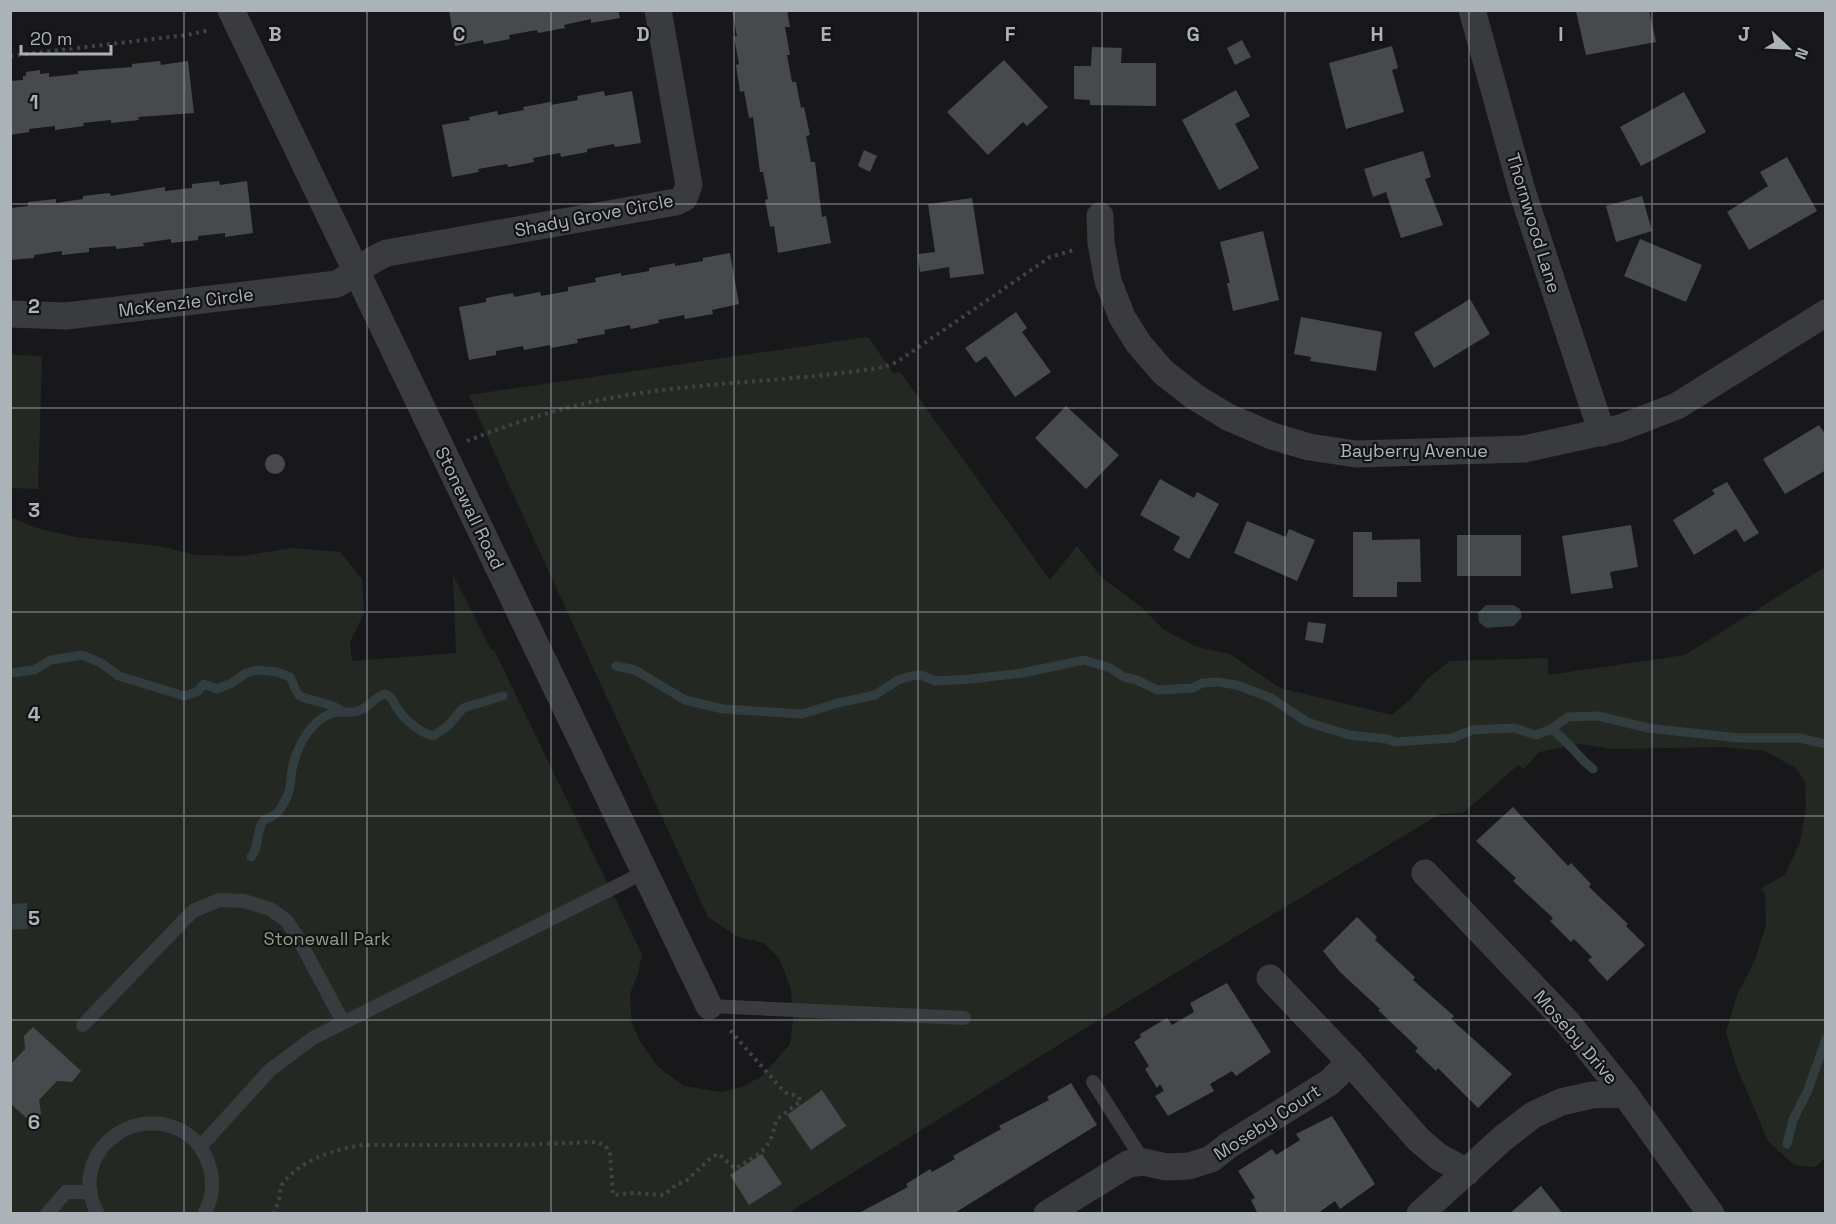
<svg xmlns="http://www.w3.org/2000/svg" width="1836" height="1224" font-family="'Space Grotesk',sans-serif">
<rect width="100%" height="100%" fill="#18181a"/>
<g fill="#232922">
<path d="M868 337 893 373 900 372 1050 580 1077 546 1102 578 1140 606 1164 630 1197 647 1230 654 1280 688 1392 715 1411 699 1427 679 1450 661 1548 658V675L1685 655 1825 567V1158L1815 1167 1794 1165 1768 1141 1735 1063 1726 1032 1737 995 1755 960 1766 925 1765 894 1761 888 1785 875 1800 842 1806 808 1805 782 1796 768 1765 751 1723 747 1614 749 1580 744 1539 752 1524 769 1518 765 1463 813 1440 814 1134 998 788 1213H11L10 517 36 528 76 537 159 546 196 555 242 556 293 548 340 552 362 579 364 613 350 642 352 661 456 653 453 575 491 650H494L642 954 638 973 630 994 632 1024 641 1043 658 1067 684 1086 722 1092 742 1087 762 1076 790 1044 793 1021 791 989 779 958 764 943 738 937 708 917 498 461 469 395Z"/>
<path d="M11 355 42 356 38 489 11 488Z"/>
</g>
<g fill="#313d3f">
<path d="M1486 605H1513L1520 609 1522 617 1514 626 1486 628 1479 622 1478 613Z"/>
<path d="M27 903 28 929 11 930V904Z"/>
</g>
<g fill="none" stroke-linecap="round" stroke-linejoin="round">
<g stroke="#313d3f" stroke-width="9">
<path d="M616 666 635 670 685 700 723 709 802 714 838 703 875 695 898 680 911 676 921 675 935 681 971 679 1022 673 1084 660 1110 668 1124 677 1137 680 1157 690 1193 688 1202 683 1218 682 1237 685 1271 698 1307 722 1349 735 1387 739 1395 742 1453 738 1472 730 1514 728 1536 735 1551 729 1568 717 1598 716 1648 728 1739 738H1799L1826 744"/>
<path d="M10 673 34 670 51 660 82 655 101 663 119 676 184 696 197 692 204 684 217 689 232 683 246 673 258 670 277 672 290 677C293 682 295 691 299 695 305 701 329 701 342 711"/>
<path d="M1551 729C1570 742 1576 756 1593 769"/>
<path d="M251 857C259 848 256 834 262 823 265 817 273 818 277 813 281 809 284 802 287 797 292 786 290 775 293 765 298 745 311 721 330 714 340 710 349 714 358 711 369 708 374 697 385 694 393 697 393 702 397 708 405 720 419 732 433 736L448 726 463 708 503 696"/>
<path d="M1787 1144 1793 1120 1808 1090 1826 1039"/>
</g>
</g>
<g fill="#474a4d">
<path d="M449 10H618L620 18 591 23V19L564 25 565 28 538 33 537 30 509 35 510 39 484 44 483 40 455 46Z"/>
<path d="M732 10H787L790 27H785L790 55H787L792 82H796L801 108 804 107 810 135 806 136 811 162H815L822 217 826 216 831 243 778 253 774 226 770 227 765 200 768 199 763 172H760L753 117 749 118 744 91 740 92 736 65 739 64 734 37 737 36Z"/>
<path d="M1580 10H1649L1656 42 1586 55 1576 11Z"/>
<path d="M1242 40 1251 57 1235 65 1227 48Z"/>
<path d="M1392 46 1398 68 1392 70 1404 112 1346 129 1329 63Z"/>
<path d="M1092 47 1122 48 1121 63H1156V106L1090 105V100L1074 99V66H1091Z"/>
<path d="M1004 60 1048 107 1027 126 1023 122 988 155 947 112Z"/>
<path d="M160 61 161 65 188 61 194 113 138 117 139 120 111 123V120L83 123 84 126 55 130V126L29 129V132L10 135V81L23 80V76H26V72L40 70V74L49 73V77L78 74V71L132 67V64Z"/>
<path d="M1236 90 1250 116 1235 124 1259 168 1219 190 1182 120Z"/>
<path d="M604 91 605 96 632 91 641 143 615 147 614 144 587 149V152L561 157 560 153 533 158 534 162 508 167 507 164 478 169 479 172 452 177 442 125 470 120 469 117 497 111 498 115 524 110 523 107 550 102 551 105 578 100 577 96Z"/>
<path d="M1684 92 1706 132 1641 166 1620 127Z"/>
<path d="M864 150 877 156 870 172 858 166Z"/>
<path d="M1423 151 1431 177 1425 179 1443 225 1401 238 1386 192 1373 197 1364 169Z"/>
<path d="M1787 157 1817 211 1749 250 1727 212 1768 186 1760 172Z"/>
<path d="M219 181 220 185 247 181 253 233 225 237V233L198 236V240L171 243V239L143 243 144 246 116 249V246L89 248V252L62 255V251L34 255V258L10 260V208L28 206V202L56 199V203L83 199V196L110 193 111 196 165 187V191L192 188V184Z"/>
<path d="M1642 196 1652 231 1616 242 1606 206Z"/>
<path d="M972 198 984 274 950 278 949 267 920 272 918 254 935 252 928 204Z"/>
<path d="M1263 231 1279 300 1233 311 1227 283H1230L1220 242Z"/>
<path d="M1640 239 1702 265 1686 302 1624 276Z"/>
<path d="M730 253 739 304 712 310 713 314 685 319 684 315 658 320 659 323 631 329 630 325 604 330 605 334 577 339 578 343 551 348 550 345 524 350 523 346 496 351V355L469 360 459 307 486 302V298L513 293 514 297 540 292 541 296 568 291V287L596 282 595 278 621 273V276L649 271V268L675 263V266L703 261V258Z"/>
<path d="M1470 299 1490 334 1434 368 1414 333Z"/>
<path d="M1016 312 1027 328 1022 332 1051 372 1015 397 986 356 976 363 965 348Z"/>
<path d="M1301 317 1382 332 1376 371 1310 361 1311 357 1294 354Z"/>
<path d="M1066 406 1119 455 1086 489 1035 438Z"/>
<path d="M1819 425 1826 435V470L1785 494 1763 459Z"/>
<circle cx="275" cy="464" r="10"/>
<path d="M1160 479 1194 498 1197 492 1219 504 1189 559 1173 550 1180 537 1140 515Z"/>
<path d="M1727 482 1759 533 1744 542 1736 529 1694 555 1673 520 1715 494 1712 490Z"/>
<path d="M1247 521 1286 537 1289 529 1315 540 1297 581 1234 553Z"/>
<path d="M1631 525 1638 567 1610 572 1613 588 1571 594 1562 536Z"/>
<path d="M1353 532H1372V540L1420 539 1421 582H1397V597H1353Z"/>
<rect x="1457" y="535" width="64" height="41"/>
<path d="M1308 622 1326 624 1323 643 1305 640Z"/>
<path d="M1513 807 1568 866 1571 863 1591 884 1589 887 1628 924 1626 926 1645 945 1607 981 1588 960 1592 957 1574 939 1571 942 1550 921 1553 918 1513 881 1516 878 1476 841Z"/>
<path d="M1357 917 1377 937 1375 940 1415 977 1413 980 1454 1016 1451 1019 1512 1074 1478 1108 1438 1068 1436 1071 1415 1051 1418 1048 1378 1010 1380 1009 1340 972 1323 951Z"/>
<path d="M1227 983 1271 1052 1236 1076 1232 1071 1210 1084 1214 1091 1168 1116 1155 1096 1164 1091 1160 1084 1157 1088 1145 1069 1149 1066 1134 1042 1141 1037 1140 1034 1167 1018 1172 1025 1194 1012 1190 1003Z"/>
<path d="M33 1027 81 1071 72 1082 57 1081 39 1100 41 1114 32 1123 10 1103V1065L25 1049 24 1036Z"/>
<path d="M1071 1083 1097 1125 953 1214H857L908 1187 906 1184 930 1169 932 1172 955 1159 953 1156 1001 1129 999 1126 1049 1100 1047 1097Z"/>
<path d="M822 1090 846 1126 811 1150 787 1115Z"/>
<path d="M1332 1116 1375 1184 1340 1209 1335 1201 1317 1214H1258L1251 1200 1255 1198 1238 1171 1272 1149 1276 1155 1300 1140 1296 1134Z"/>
<path d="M762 1154 782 1184 749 1205 730 1175Z"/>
<path d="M1541 1186 1563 1214H1509Z"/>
</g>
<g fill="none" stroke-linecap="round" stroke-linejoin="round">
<g stroke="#3f4345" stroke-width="4" stroke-dasharray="3 4.5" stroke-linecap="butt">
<path d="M10 56 187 35 210 30"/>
<path d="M467 441C525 418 586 400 648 392 726 381 806 380 884 367L897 362 1050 257 1074 250"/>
<path d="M274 1214 280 1196V1187C299 1160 332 1150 363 1145H512L597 1142 606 1146 610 1154 613 1195 634 1193 664 1195 676 1185 687 1180 713 1156 719 1154 735 1169C761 1152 770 1152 776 1120L801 1101 798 1096 786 1093 778 1085 728 1028"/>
</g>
<g stroke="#393b3e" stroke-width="14">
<path d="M709 1006 964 1018"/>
<path d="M83 1025 193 911 219 900 244 901 270 909 286 920 298 938 343 1022"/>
<path d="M1093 1082 1144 1162"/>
<path d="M200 1147 270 1070 313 1038 645 872"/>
<path d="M47 1214 66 1192H91"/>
<path d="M98 1214C66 1158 130 1101 184 1132 196 1139 205 1152 209 1165 214 1181 213 1198 204 1214"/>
</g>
<g stroke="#393b3e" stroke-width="27">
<path d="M231 10 709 1006"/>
<path d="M1472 10 1523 194 1602 433"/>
<path d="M1100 216 1101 243 1108 281 1122 317 1138 343 1163 372 1195 397 1228 417 1272 436 1309 447 1356 454 1524 449 1620 428 1677 406 1826 313"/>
<path d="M10 314 66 316 337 284C355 274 368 260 387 253L676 202 684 198 689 185 658 10"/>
<path d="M1425 873 1567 1022 1625 1094 1711 1214"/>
<path d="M1270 978 1350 1062 1419 1140 1439 1157 1467 1172"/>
<path d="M1047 1214 1128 1164 1144 1162 1166 1167 1189 1166 1211 1159 1229 1145 1330 1082 1350 1062"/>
<path d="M1420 1214 1502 1139 1533 1115 1561 1102 1592 1095 1625 1094"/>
</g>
</g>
<path fill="none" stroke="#abb3b9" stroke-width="1.5" stroke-opacity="0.55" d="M184 10V1214M367 10V1214M551 10V1214M734 10V1214M918 10V1214M1102 10V1214M1285 10V1214M1469 10V1214M1652 10V1214M10 204H1826M10 408H1826M10 612H1826M10 816H1826M10 1020H1826"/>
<g text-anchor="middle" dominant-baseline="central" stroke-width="4.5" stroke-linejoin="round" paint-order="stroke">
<g font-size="18" fill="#abb3b9" stroke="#131315">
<text transform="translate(594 215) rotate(-11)">Shady Grove Circle</text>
<text transform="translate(1534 223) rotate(73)">Thornwood Lane</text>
<text transform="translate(186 302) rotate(-7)">McKenzie Circle</text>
<text x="1414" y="450">Bayberry Avenue</text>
<text transform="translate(470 508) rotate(64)">Stonewall Road</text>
<text transform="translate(1576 1037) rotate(49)">Moseby Drive</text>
<text transform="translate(1267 1122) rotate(-33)">Moseby Court</text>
</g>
<g font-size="18" fill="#8aa284" stroke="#131315">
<text x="327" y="938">Stonewall Park</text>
</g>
</g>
<g font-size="20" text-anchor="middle" font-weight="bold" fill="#abb3b9" stroke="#131315" stroke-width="4.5" stroke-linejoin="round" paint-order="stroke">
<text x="275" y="41">B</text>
<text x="459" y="41">C</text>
<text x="643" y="41">D</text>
<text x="826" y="41">E</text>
<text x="1010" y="41">F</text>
<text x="1193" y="41">G</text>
<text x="1377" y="41">H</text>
<text x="1561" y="41">I</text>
<text x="1744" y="41">J</text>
<text x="34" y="109">1</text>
<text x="34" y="313">2</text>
<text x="34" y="517">3</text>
<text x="34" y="721">4</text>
<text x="34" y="925">5</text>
<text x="34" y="1129">6</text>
</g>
<rect width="1836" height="1224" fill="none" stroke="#abb3b9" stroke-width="24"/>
<g transform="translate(1788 48) rotate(113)" stroke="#131315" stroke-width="4.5" paint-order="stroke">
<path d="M0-4.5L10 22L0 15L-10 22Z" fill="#abb3b9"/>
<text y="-9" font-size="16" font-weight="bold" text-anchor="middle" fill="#abb3b9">N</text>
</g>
<path d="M21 45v9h90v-9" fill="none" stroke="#abb3b9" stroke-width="3"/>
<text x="30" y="45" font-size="18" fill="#abb3b9" stroke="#131315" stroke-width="4.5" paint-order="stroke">20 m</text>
</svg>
